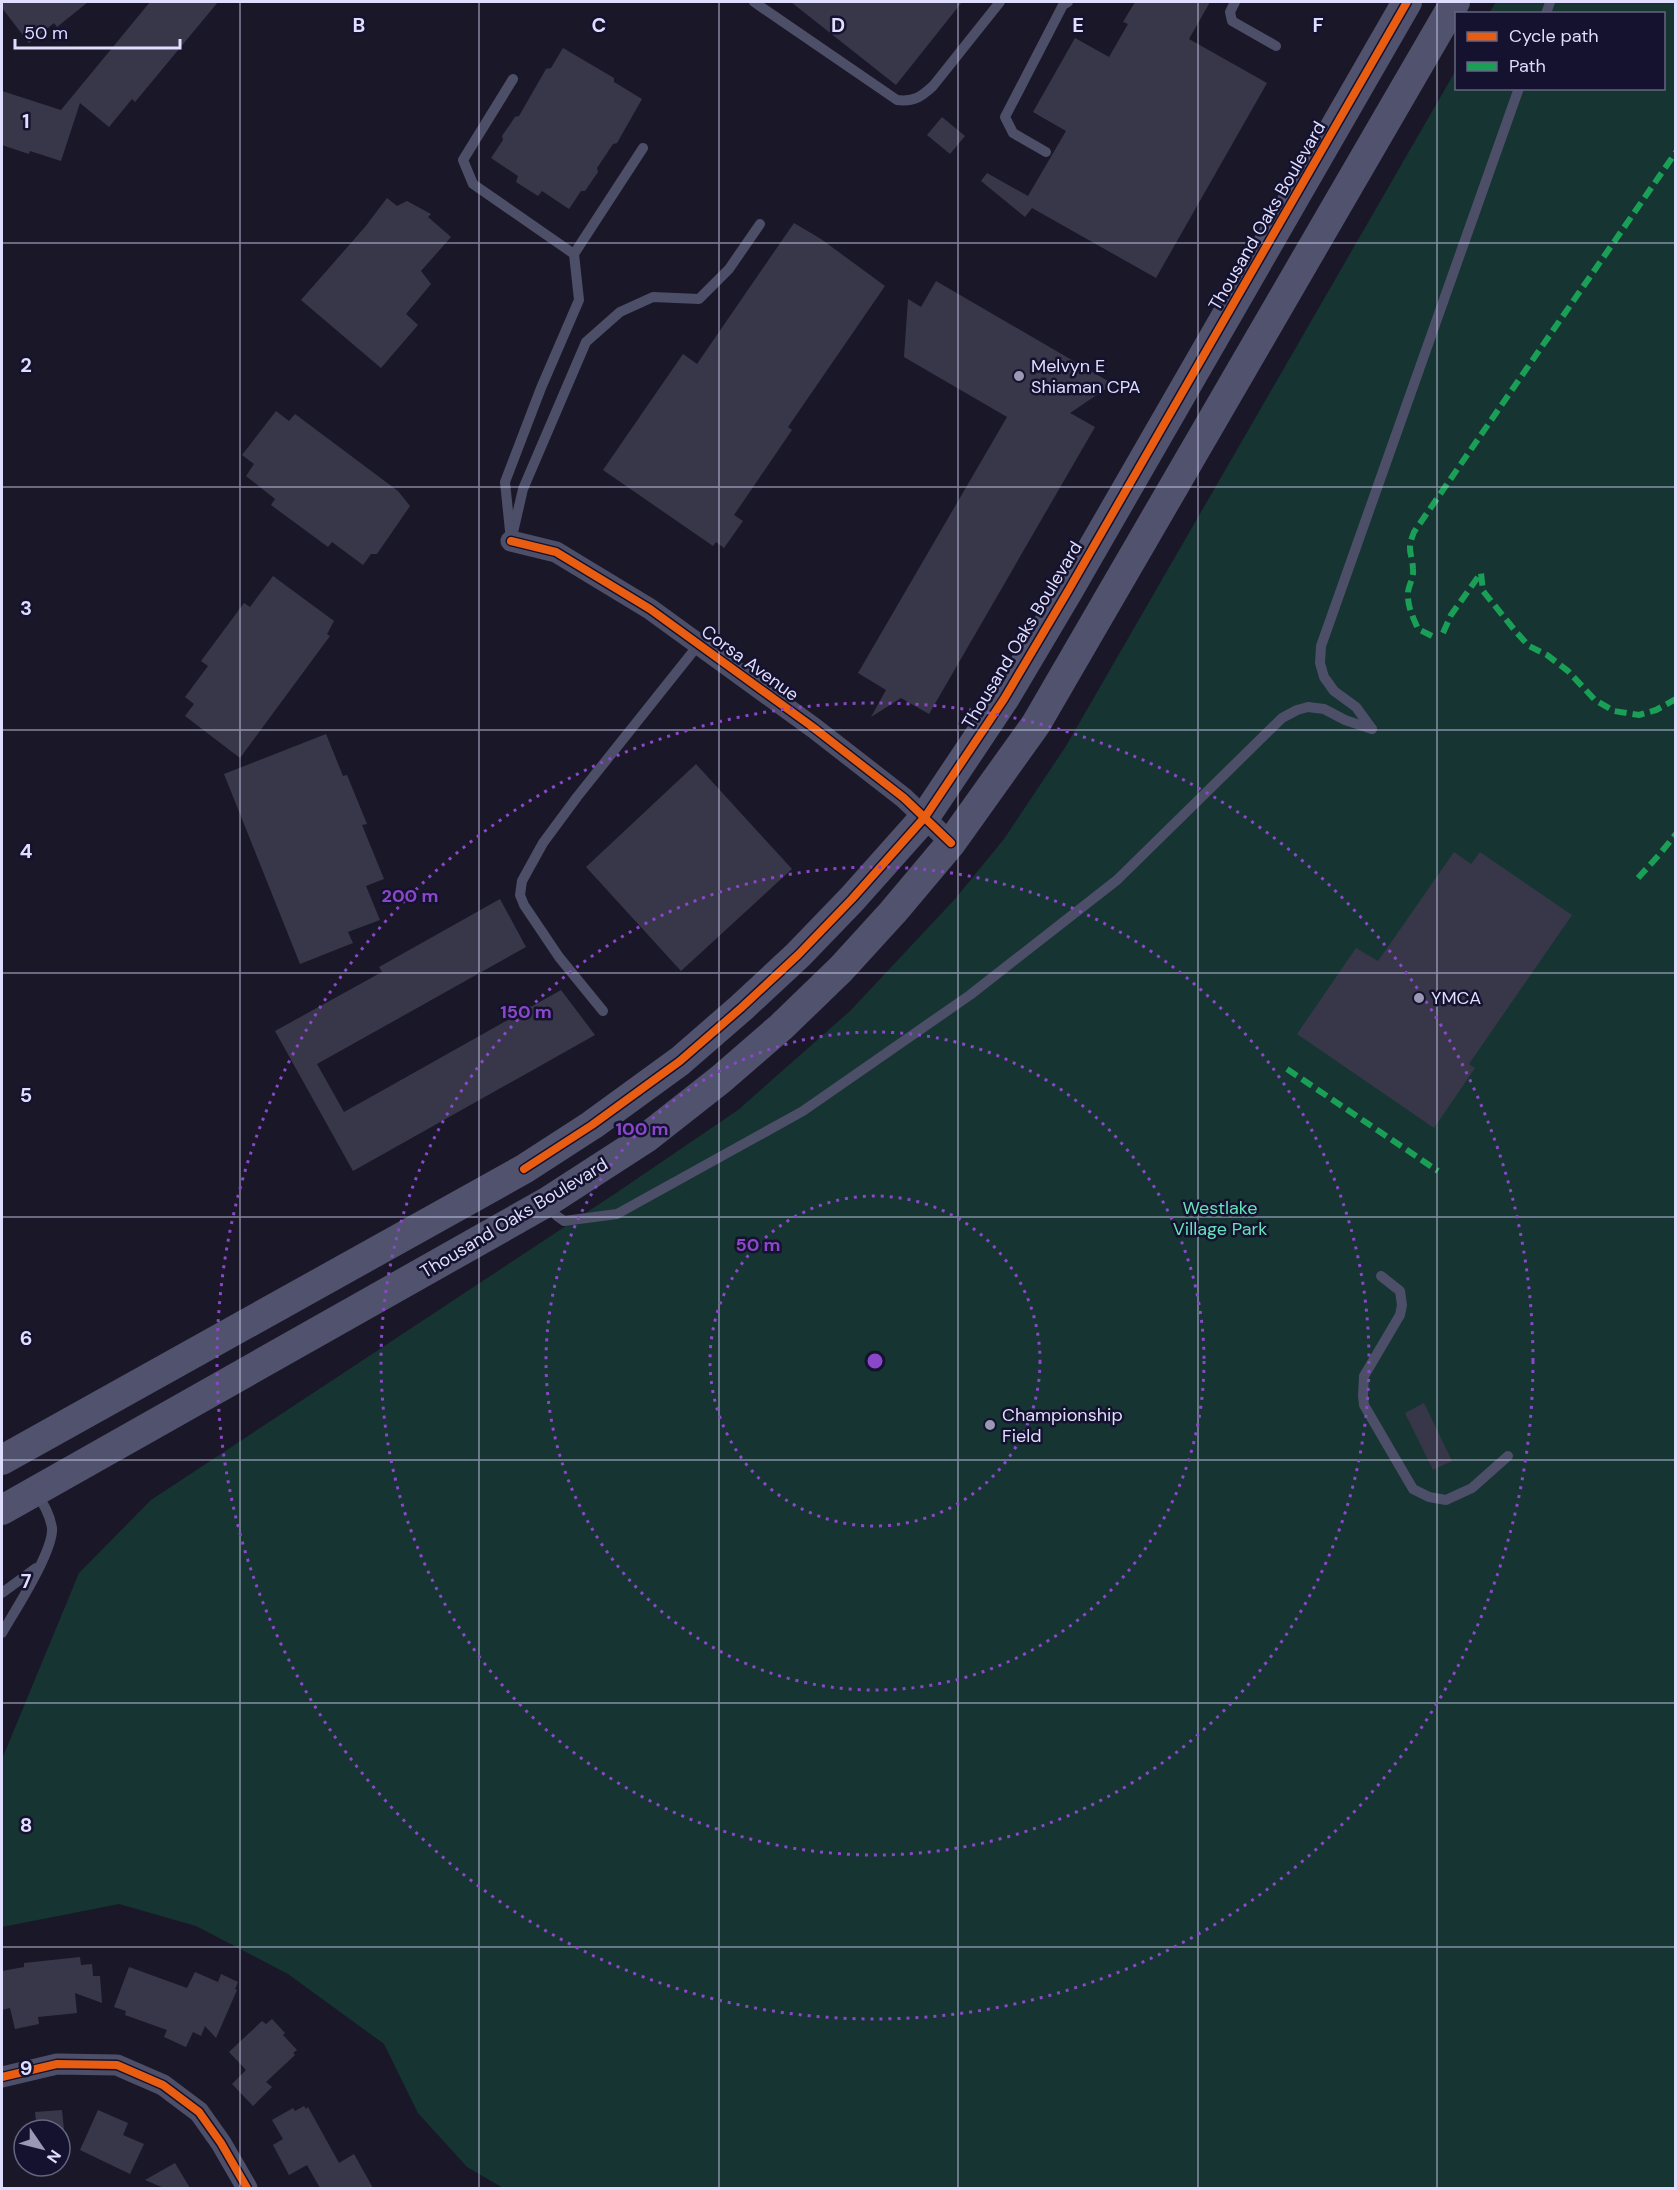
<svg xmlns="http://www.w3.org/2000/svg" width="1677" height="2190" font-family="'DM Sans',sans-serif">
<rect width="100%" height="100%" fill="#1a1828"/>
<path fill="#153432" d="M1496 2H1675V2188H503L467 2167 418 2113 384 2044 288 1974 196 1926 119 1904 2 1927V1759L79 1573 151 1500 619 1191 738 1110 850 1011 955 899 1004 839 1066 746 1456 70V88H1664V14L1489 13Z"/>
<g fill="#383749">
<path d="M2 2H88L57 27 54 23 29 43 2 8Z"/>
<path d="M150 2H218L135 102 132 99 109 127 80 103 61 161 30 151 29 154 2 145V91L61 110Z"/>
<path d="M791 2H962L896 85Z"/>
<path d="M1135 2H1210L1189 39 1267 83 1156 278 1032 208 1025 217 981 181 987 173 1028 196 1066 131 1033 112 1075 38 1109 57 1128 24 1123 22Z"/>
<path d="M563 48 614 78V82L642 99 617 143 613 144 597 168 598 172 585 191H581L569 209 542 191 538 196 516 182 518 176 491 158 503 140 502 136 515 117 519 116 546 69 551 68Z"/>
<path d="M942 117 965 136 950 154 927 135Z"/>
<path d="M387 198 397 206 407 201 431 214 428 217 451 237 421 271 431 284 406 314 418 325 381 368 301 300 365 227Z"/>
<path d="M794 223 821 239 885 286 788 427 792 430 734 515 743 521 724 548 716 542 713 546 603 470 683 354 697 364Z"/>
<path d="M936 281 1113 384 1070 413 1095 427 929 714 901 698 871 717 886 690 858 673 1007 417 904 357 908 299 921 307Z"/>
<path d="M276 411 289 421 295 414 398 491 410 506 377 554H371L363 565 332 542 328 547 271 505 275 499 246 476 254 464 242 455Z"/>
<path d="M273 576 334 621 327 634 330 636 240 758 185 716 194 704 185 697 208 666 201 661 244 603 250 607Z"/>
<path d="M326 734 343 776 347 775 367 824 362 825 384 879 366 886 380 920 348 932 353 943 300 964 224 774Z"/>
<path d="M696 764 792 869 681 971 586 867Z"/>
<path d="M1454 852 1471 864 1480 852 1572 915 1469 1064 1475 1068 1434 1128 1297 1034 1356 948 1378 961Z"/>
<path d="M500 899 526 947 317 1064 344 1112 561 990 595 1035 353 1171 275 1031 382 972 379 967Z"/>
<path d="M1424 1403 1452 1461 1433 1470 1405 1413Z"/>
<path d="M80 1957 81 1965 92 1964 93 1976H100L102 2003 75 1993 77 2013 38 2017 39 2024 15 2029 10 2008 2 2010V1971L24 1967V1963Z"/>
<path d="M129 1967 187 1988 195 1972 218 1982 221 1974 238 1982 235 1989 237 1990 216 2038 205 2026 201 2036 193 2032 186 2047 164 2037 167 2030 125 2015 126 2011 114 2007Z"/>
<path d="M272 2019 285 2033 283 2035 297 2050 293 2053 295 2055 266 2082 272 2087 253 2106 232 2084 246 2070 229 2052 262 2021 266 2024Z"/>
<path d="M304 2106 306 2109 308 2107 339 2163 354 2154 373 2188H320L307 2165 289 2175 273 2145 283 2139 272 2120 293 2108 295 2111Z"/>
<path d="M62 2110 64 2130H37L35 2112Z"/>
<path d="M98 2110 128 2123 123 2135 144 2144 130 2174 80 2150Z"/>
<path d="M175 2163 190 2188H164L145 2180Z"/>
</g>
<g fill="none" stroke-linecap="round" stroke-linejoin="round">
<g stroke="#4d4e68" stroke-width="10">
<path d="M754 2 897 100C914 102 921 97 933 86L1000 2"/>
<path d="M1235 2 1230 12 1232 21 1276 46"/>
<path d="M1546 14 1550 2"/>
<path d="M513 79 463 160 473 184 574 254"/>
<path d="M1046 152 1013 133 1005 117 1063 5 1068 2"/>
<path d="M510 531 505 482 541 388 579 300 574 254 643 148"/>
<path d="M511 541 523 489 586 342 620 312 653 297 699 299 729 269 760 224"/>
<path d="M1372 729 1356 707 1334 691 1324 677 1320 663 1321 646 1519 88"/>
<path d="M603 1011 559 957 524 905 520 895 522 881 543 843 577 797 699 644"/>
<path d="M547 1203 557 1216 564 1221 617 1214 803 1111 970 995 1117 880 1282 718 1297 710 1308 707 1324 709 1345 720 1372 729"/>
<path d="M1381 1276 1400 1291 1402 1305 1400 1315 1364 1376 1363 1396 1364 1405 1413 1489 1429 1497 1446 1500 1472 1488 1508 1456"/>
<path d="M2 1593 36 1568"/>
<path d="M2 1633C14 1612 54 1551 52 1528 50 1515 44 1505 37 1494"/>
</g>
<g stroke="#4d4e68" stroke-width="21">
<path d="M511 541 556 552 650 609 814 728 904 798 951 843"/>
<path d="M2 2077 57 2064 117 2065 163 2085 199 2112 221 2143 247 2188"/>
</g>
<g stroke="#51526e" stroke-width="30">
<path d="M2 1460 524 1169 592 1125 680 1061 741 1008 798 955 852 899 925 817 1004 699 1068 591 1407 2"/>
<path d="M2 1510 547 1202 646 1138 721 1079 781 1027 841 969 893 912 951 843 1036 724 1455 2"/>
</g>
<g stroke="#1a9f57" stroke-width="6" stroke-dasharray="12 6" stroke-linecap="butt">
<path d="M1443 633 1451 615 1481 573 1483 591 1517 633 1529 646 1547 655 1568 671 1595 700 1614 711 1639 715 1656 710 1676 699"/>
<path d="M1432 636 1418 629C1413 617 1407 606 1408 592 1409 584 1414 578 1413 569 1412 551 1406 552 1414 532L1676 152"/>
<path d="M1638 878 1659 855 1676 834"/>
<path d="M1287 1069 1438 1171"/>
</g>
<defs>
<g id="cycleway">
<path d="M511 541 556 552 650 609 814 728 904 798 951 843"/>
<path d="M524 1169 592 1125 680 1061 741 1008 798 955 852 899 925 817 1004 699 1068 591 1407 2"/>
<path d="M2 2077 57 2064 117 2065 163 2085 199 2112 221 2143 247 2188"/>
</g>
</defs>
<use href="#cycleway" stroke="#14122e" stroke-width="11"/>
<use href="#cycleway" stroke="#e95d12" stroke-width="8"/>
</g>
<path fill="none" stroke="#dfdeff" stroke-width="1.5" stroke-opacity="0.55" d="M240 2V2188M479 2V2188M719 2V2188M958 2V2188M1198 2V2188M1437 2V2188M2 243H1676M2 487H1676M2 730H1676M2 973H1676M2 1217H1676M2 1460H1676M2 1703H1676M2 1947H1676"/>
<g fill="none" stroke="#8a47c9" stroke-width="3" stroke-dasharray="3 6">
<circle cx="875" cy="1361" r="165"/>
<circle cx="875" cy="1361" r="329"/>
<circle cx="875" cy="1361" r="494"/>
<circle cx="875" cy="1361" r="658"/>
</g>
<g fill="#9a99b4" stroke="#14122e" stroke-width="2">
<circle cx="1019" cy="376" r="6"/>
<circle cx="1419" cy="998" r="6"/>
<circle cx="990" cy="1425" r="6"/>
</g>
<g text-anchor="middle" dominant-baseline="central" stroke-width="5" stroke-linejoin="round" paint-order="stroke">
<g font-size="18" fill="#dfdeff" stroke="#14122e">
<text transform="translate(1267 216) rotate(-60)">Thousand Oaks Boulevard</text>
<text transform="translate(1022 635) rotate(-59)">Thousand Oaks Boulevard</text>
<text transform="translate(750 663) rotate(36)">Corsa Avenue</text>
<text transform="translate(514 1218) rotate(-31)">Thousand Oaks Boulevard</text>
</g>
<g font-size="18" fill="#dfdeff" stroke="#14122e" text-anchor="start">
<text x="1031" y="366">Melvyn E<tspan x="1031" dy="21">Shiaman CPA</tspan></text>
<text x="1431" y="998">YMCA</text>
<text x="1002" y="1415">Championship<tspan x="1002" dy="21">Field</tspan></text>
</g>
<g font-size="18" fill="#66e3ba" stroke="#14122e">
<text x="1220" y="1208">Westlake<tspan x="1220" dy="21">Village Park</tspan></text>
</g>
</g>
<g font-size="20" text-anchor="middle" font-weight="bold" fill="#dfdeff" stroke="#14122e" stroke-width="5" stroke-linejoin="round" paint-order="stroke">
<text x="359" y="32">B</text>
<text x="599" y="32">C</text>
<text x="838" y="32">D</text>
<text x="1078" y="32">E</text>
<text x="1318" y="32">F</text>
<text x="26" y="128">1</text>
<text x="26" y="372">2</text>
<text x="26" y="615">3</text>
<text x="26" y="858">4</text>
<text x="26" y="1102">5</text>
<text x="26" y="1345">6</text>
<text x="26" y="1588">7</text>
<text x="26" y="1832">8</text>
<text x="26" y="2075">9</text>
</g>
<circle cx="875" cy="1361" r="9" fill="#8a47c9" stroke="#14122e" stroke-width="3"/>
<g font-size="18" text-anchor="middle" font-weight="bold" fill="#8a47c9" stroke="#14122e" stroke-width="5" stroke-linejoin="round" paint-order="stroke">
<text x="410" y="902">200 m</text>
<text x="526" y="1018">150 m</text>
<text x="642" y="1135">100 m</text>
<text x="758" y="1251">50 m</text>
</g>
<rect width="1677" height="2190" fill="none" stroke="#dfdeff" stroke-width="6"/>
<rect x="1455" y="12" width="210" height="78" fill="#14122e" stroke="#656482" stroke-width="1.5"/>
<rect x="1467" y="32" width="30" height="9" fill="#e95d12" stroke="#656482" stroke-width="1.5"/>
<text x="1509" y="42" font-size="18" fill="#dfdeff">Cycle path</text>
<rect x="1467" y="62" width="30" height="9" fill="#1a9f57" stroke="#656482" stroke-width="1.5"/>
<text x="1509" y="72" font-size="18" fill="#dfdeff">Path</text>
<g transform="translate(42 2148) rotate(125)"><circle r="28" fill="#14122e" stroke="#656482" stroke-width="1.5"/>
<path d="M0-4.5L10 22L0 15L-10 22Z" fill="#9a99b4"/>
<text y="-9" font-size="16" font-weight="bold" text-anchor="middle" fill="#dfdeff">N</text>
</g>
<path d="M15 39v9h165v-9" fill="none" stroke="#dfdeff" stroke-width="3"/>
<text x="24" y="39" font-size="18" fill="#dfdeff" stroke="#14122e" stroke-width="4.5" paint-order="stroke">50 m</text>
</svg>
